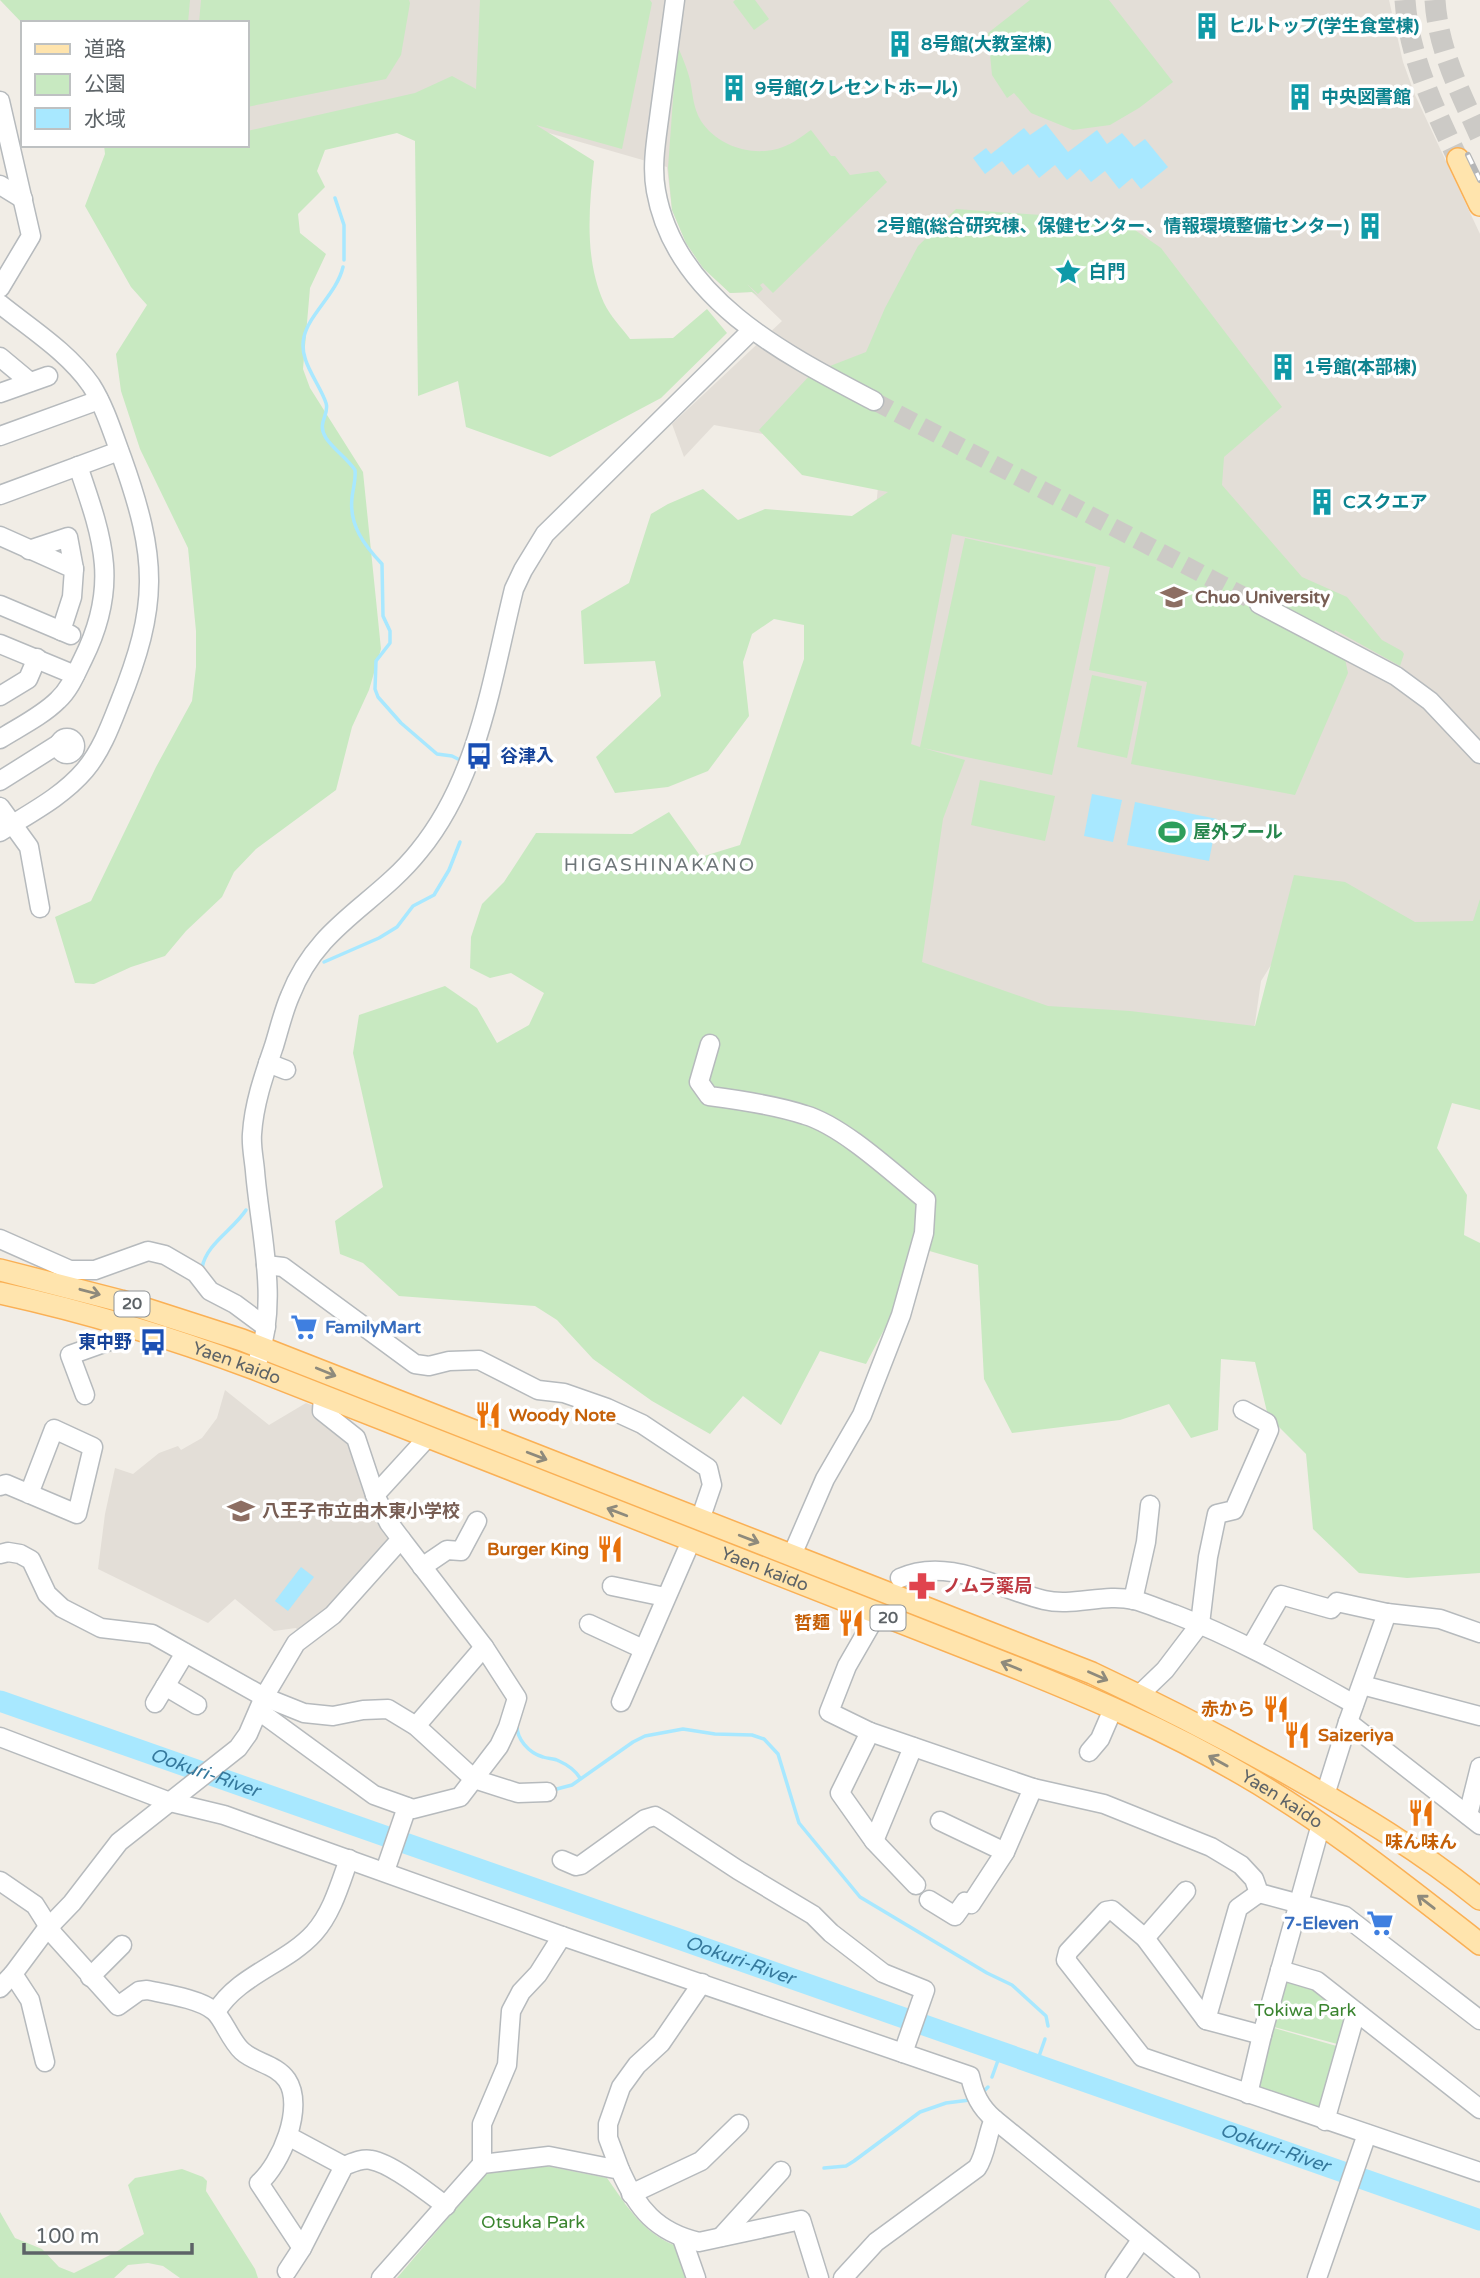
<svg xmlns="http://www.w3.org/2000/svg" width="1480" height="2278" font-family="'Varela Round','Noto Sans JP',sans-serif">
<rect width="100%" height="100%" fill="#f1ede6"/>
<g fill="#e3ded7">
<path d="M176 0H1389L1403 62 1415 95 1480 234V982L1295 927 1261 981 1251 1051 890 1025 854 737 881 456 714 425 684 457 672 424 782 321 752 292 730 293 703 268 686 243 672 210 667 167 427 98 247 135V23H177Z"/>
<path d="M225 1390 269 1425 306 1403 314 1406 345 1432 393 1539 351 1590 299 1632 296 1628 274 1631 235 1599 208 1623 98 1569 105 1514 115 1468 133 1474 159 1453 178 1446 181 1450 202 1438 217 1418Z"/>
</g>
<g fill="#c8e9c1">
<path d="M0 0H190L188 23 23 24Z"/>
<path d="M201 0H409L410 3 401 55 386 79 247 107V23H199Z"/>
<path d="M480 0H650L652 3 622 149 536 125 594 161C589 208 584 258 604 303 610 316 622 328 630 339L673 338 707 309 727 333 661 398 550 457 466 427 458 381 418 396 415 141 397 133 325 150 317 171 325 187 298 214 300 233 326 254 310 288 303 369 310 388 363 472 381 649 369 690 352 727 336 790 256 849 234 872 222 897 186 931 165 956 131 967 94 984 75 983 55 917 91 901 156 767 192 701 196 667V631L188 548 140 449 121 391 116 354 147 305 131 287 85 206 105 154 104 145H247V131L415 93 452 76 476 89Z"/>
<path d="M735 0H755L769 19 754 30 733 2Z"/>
<path d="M1030 0H1109L1173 82 1139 108 1110 125 1073 130 1031 113 1014 93 1007 98 992 75 988 33Z"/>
<path d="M677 44C681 55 687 67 690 80 693 94 693 108 701 121 718 147 755 158 783 147 794 143 802 136 811 130L831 156H835L850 175 878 171 887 182 773 293 763 283 760 285 763 289 758 294 747 284 758 296 752 292 730 293 703 268 686 243 672 210 668 168Z"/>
<path d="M956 209 1126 221 1132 228 1161 248 1282 407 1224 457 1222 485 1302 577 1347 597 1382 640 1402 651 1404 654 1400 666 1335 630 1327 649 1345 659 1348 673 1295 795 1131 764 1147 682 1089 670 1110 567 952 534 911 744 920 747 965 538 1096 567 1052 775 923 748 965 760 943 819 922 962 1048 1006 1130 1011 1255 1026 1294 875 1345 882 1415 922 1473 921 1480 899V1110L1452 1103 1437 1148 1467 1195 1464 1235 1480 1243V1573L1407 1578 1359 1573 1313 1529 1306 1454 1268 1416 1255 1362 1221 1359 1218 1430 1191 1438 1169 1404 1120 1420 1012 1433 984 1379 978 1265 926 1250 866 1364 820 1351 781 1425 743 1396 710 1434 652 1401 593 1359 557 1320 535 1306 399 1296 363 1263 340 1254 335 1221 383 1187 353 1053 359 1015 445 986 477 1008 497 1043 529 1025 544 993 511 973 490 978 470 968 471 937 482 904 504 882 536 833 632 834 669 812 701 857 740 845 804 659V625L774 619 752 634 743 662 749 716 708 771 668 787 615 793 596 757 661 696 655 661 584 664 581 611 629 583 651 514 668 504 703 489 738 520 765 509 852 516 888 492 802 475 759 430 812 373 866 352 885 308 918 246Z"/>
<path d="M1092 675 1142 686 1127 758 1077 747Z"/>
<path d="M980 780 1055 796 1045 841 971 825Z"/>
<path d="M1287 1980 1314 1985 1348 2012 1341 2045 1274 2027Z"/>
<path d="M1274 2028 1340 2047 1323 2111 1259 2092 1257 2087Z"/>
<path d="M536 2164 607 2178C626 2205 642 2232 674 2245L686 2278H397L487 2172Z"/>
<path d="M182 2169 203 2177 207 2181 206 2191 255 2269 258 2278H180L163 2266 148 2263 128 2265 114 2278H0V2212L15 2238 42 2249 59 2267 74 2273 116 2252 144 2234 128 2185 135 2178Z"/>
</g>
<g fill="#a8e8ff">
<path d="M1046 124 1068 152 1097 130 1107 144 1122 133 1134 147 1145 139 1168 167 1141 189 1132 178 1119 189 1105 171 1091 182 1080 169 1067 180 1055 165 1039 178 1028 164 1013 175 1002 161 985 174 973 158 986 148 991 154 1024 128 1030 135Z"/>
<path d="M1092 794 1122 800 1113 842 1084 836Z"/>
<path d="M1135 802 1217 819 1209 861 1127 845Z"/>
<path d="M301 1567 314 1577 288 1611 275 1601Z"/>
</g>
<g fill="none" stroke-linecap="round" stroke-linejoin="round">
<g stroke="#a8e8ff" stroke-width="3.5">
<path d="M335 198 344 225V260"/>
<path d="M343 267C337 293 309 314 304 337 298 360 319 382 326 403 330 415 316 422 326 438 334 450 347 458 355 470 356 480 353 488 352 498 349 525 364 545 382 564L383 616 390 631V643L376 661 375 689 378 697 401 723 437 754 452 756 458 759"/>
<path d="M324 962 379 938 397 927 413 906 434 895 449 870 460 842"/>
<path d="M202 1268C206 1244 233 1230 246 1210"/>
<path d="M517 1724C516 1739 529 1753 543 1757 548 1759 554 1758 559 1761 568 1765 575 1770 580 1778"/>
<path d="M553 1790 572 1785 633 1742 645 1736 683 1729 715 1734 752 1735 764 1739 778 1754 799 1823 860 1897 987 1973 1012 1985 1046 2016 1048 2026"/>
<path d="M1036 2065 1045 2039"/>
<path d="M992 2077 1001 2052"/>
<path d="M982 2093 988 2087"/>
<path d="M824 2168 846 2166 854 2161 920 2112 946 2103 970 2100"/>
</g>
<path stroke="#a8e8ff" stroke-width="21" id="s1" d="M0 1701 1480 2220"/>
<path stroke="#cccac6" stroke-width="18" stroke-dasharray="18 9" stroke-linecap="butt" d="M874 401 1259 604"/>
<g stroke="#cccac6" stroke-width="21" stroke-dasharray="21 10" stroke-linecap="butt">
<path d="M1405 0C1409 57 1434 108 1458 159"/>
<path d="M1435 0C1438 49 1460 92 1480 136"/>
</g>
<defs>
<g id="minor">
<path d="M675 0C670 37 665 74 660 111 657 136 651 165 656 191 675 299 786 355 874 401"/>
<path d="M0 101 31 236 0 288"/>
<path d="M0 185 23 199"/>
<path d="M0 304C31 329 68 352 91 385 105 407 113 434 122 458 158 559 159 605 119 704 110 727 101 751 85 770 62 797 30 813 0 832"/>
<path d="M0 357 30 382"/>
<path d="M0 393 48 376"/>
<path d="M0 436 99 400"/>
<path d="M0 495 119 451"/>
<path d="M0 536 74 569 72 597 61 631"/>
<path d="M29 550 68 537 74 569"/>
<path d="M1259 604 1396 676 1430 701 1480 754"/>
<path d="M0 605 71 635"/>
<path d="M0 644 75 675"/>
<path d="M0 696 28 679 37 658"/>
<circle cx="67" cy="746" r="8"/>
<path d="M0 739C19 727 42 716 58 700 70 689 76 673 83 659 120 585 103 539 78 466"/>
<path d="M0 781 60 743"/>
<path d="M0 807 29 847 40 908"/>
<path d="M710 1044 699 1082 709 1096C740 1100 775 1105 805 1115 843 1126 894 1174 926 1200L924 1233 901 1315 862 1415 825 1479 792 1555"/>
<path d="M268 1063 286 1070"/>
<path d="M0 1239 70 1270H95L148 1251 165 1255 196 1273 210 1291 235 1304 266 1327"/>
<path d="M266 1265 283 1267 415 1364 429 1366 449 1361 479 1360 538 1390 564 1393 607 1408 642 1424 708 1468 712 1485 700 1520"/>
<path d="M258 1360C279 1300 260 1232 255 1171 254 1159 251 1146 252 1134 254 1103 264 1075 274 1046 279 1030 283 1012 290 996 318 924 375 906 419 851 479 778 492 678 514 589L523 570 545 534 752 330"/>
<path d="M85 1395 70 1355 115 1339 122 1325"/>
<path d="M323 1396 322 1411 356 1438 375 1495"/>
<path d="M0 1486 6 1484 77 1514 93 1447 54 1429 29 1494"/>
<path d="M0 1554 8 1552 20 1554 31 1560 47 1594 62 1608 101 1628 152 1634 264 1697 304 1713 333 1716 363 1710 388 1709 416 1726 474 1779 518 1793 547 1792"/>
<path d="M422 1567 447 1550 461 1551 477 1521"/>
<path d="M900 1578C948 1556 998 1589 1044 1600 1073 1607 1104 1593 1134 1600 1147 1603 1161 1610 1174 1614 1237 1638 1295 1671 1354 1704"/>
<path d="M612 1586 665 1597"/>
<path d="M1133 1600 1146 1542 1150 1505"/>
<path d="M877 1614 847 1666 829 1712 870 1732 1033 1788 1104 1804 1211 1847 1241 1865 1254 1879 1259 1893 1345 1916 1480 2020"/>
<path d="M589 1624 643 1649"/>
<path d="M1251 1647 1281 1595 1331 1609 1337 1602 1387 1613 1440 1619 1480 1633"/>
<path d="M1362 1685 1480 1716"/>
<path d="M165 1686 197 1705"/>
<path d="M1139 1695 1165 1670 1200 1624 1208 1557 1217 1514 1234 1510 1269 1430 1267 1423 1243 1410"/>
<path d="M621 1702 691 1541"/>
<path d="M155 1703 185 1653"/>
<path d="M259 1711 374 1795 413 1809 460 1797 499 1746 508 1727 517 1698 484 1647 401 1539"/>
<path d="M1348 1722 1480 1825"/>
<path d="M416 1726 484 1647"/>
<path d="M870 1732 840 1793 874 1841 916 1885"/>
<path d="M0 1737 170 1802 224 1815 562 1936 970 2076C974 2094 980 2107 994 2119L1190 2278"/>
<path d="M1089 1752 1100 1739 1113 1709"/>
<path d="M1325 1795 1348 1722 1387 1613"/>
<path d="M1468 1815 1480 1767"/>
<path d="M940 1821 1005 1852"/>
<path d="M874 1841 913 1747"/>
<path d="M562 1860 576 1866 581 1865 645 1819 655 1816 662 1820 738 1870 813 1915 831 1933 883 1973 925 1990 903 2053"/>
<path d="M385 1871 407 1807"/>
<path d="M0 1881 35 1905 54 1935 118 2006 139 1991 147 1990C166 1994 200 1999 214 2011 223 2018 230 2040 242 2051 255 2063 276 2064 287 2080 305 2107 281 2164 259 2183L302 2248"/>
<path d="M929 1900 955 1916 965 1902 971 1904 1005 1852 1033 1788"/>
<path d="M1145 1938 1186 1891"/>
<path d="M1280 1970 1317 1981 1480 2109"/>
<path d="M13 1974 30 2000 45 2062"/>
<path d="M90 1977 122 1945"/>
<path d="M0 1988 13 1974 45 1931 72 1903 119 1842 238 1748 248 1734 264 1697 296 1643 333 1615 401 1539 389 1523 375 1495 428 1437"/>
<path d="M216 2012C238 1975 286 1964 314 1933 332 1913 340 1884 349 1859"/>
<path d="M1206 2020 1238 1908 1259 1893"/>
<path d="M1262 2035 1206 2020 1145 1938 1112 1910 1106 1911 1068 1952 1066 1960 1142 2057 1480 2172"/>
<path d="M1248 2094 1262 2035 1321 1824"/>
<path d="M1325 2121 1356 2012"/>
<path d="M288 2136 344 2166"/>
<path d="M482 2164V2124L507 2065 511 2011 521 1992 538 1974 562 1936"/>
<path d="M620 2170 608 2138V2124L621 2087 637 2065 661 2043 702 1983"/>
<path d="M631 2194 701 2161 739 2124"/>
<path d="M721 2237 781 2171"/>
<path d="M682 2238 696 2278"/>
<path d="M287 2271 302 2248 344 2166C352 2163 362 2158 371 2160 391 2163 429 2193 446 2206"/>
<path d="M381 2278 482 2164 549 2156 620 2170C637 2208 656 2232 699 2242L801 2220 819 2278"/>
<path d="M843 2278 876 2242 977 2168C986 2155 987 2134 994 2119"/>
<path d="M1115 2278 1141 2240"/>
<path d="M1317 2278 1367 2134"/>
</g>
<g id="major">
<path d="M1458 159 1480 205"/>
<path d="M0 1270 121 1301 242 1340 1092 1673C1160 1705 1226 1739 1292 1776 1357 1813 1421 1851 1480 1899"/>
<path id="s2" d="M0 1293C87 1312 172 1338 255 1369L1007 1664C1087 1696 1167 1730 1242 1774 1327 1823 1403 1884 1480 1944"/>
</g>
</defs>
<use href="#minor" stroke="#b6babd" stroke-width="21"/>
<use href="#major" stroke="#fab055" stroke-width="24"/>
<use href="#minor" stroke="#fff" stroke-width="18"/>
<use href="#major" stroke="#ffe4ad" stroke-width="21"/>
<defs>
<path id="rail" d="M1468 155 1480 180"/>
</defs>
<use href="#rail" stroke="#b5b6b7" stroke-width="6"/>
<use href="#rail" stroke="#fff" stroke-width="3.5" stroke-dasharray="10" stroke-linecap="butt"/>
</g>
<defs><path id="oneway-shaft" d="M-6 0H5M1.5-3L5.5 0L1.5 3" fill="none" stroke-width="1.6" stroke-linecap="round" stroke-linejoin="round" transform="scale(1.75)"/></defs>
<g stroke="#8e8a7c">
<use href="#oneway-shaft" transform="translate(90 1292) rotate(15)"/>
<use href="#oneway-shaft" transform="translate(326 1372) rotate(22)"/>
<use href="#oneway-shaft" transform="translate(537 1456) rotate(21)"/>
<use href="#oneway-shaft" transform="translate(617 1512) rotate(-159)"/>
<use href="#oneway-shaft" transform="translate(749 1539) rotate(21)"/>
<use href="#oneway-shaft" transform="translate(1011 1666) rotate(-158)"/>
<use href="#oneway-shaft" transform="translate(1098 1676) rotate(24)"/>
<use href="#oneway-shaft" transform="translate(1218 1761) rotate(-151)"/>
<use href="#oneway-shaft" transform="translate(1426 1902) rotate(-142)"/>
</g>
<defs>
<symbol id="building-bare" viewBox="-9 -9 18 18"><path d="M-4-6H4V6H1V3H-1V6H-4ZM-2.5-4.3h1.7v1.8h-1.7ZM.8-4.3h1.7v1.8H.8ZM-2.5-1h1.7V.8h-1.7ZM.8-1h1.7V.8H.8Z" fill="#0f9aa8" stroke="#fff" stroke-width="2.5" paint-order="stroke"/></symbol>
<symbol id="sight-bare" viewBox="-9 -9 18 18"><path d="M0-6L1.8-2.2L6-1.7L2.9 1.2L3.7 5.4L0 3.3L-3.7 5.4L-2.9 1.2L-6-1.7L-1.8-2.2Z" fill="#0f9aa8" stroke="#fff" stroke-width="2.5" paint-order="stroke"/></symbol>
<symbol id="university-bare" viewBox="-9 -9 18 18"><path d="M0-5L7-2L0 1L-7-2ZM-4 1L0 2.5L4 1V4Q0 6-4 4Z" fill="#8d6e63" stroke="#fff" stroke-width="2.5" paint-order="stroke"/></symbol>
<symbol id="bus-bare" viewBox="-9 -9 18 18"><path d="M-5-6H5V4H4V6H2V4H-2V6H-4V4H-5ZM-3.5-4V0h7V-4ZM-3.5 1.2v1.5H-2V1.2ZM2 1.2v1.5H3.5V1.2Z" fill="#1a4fb4" stroke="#fff" stroke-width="2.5" paint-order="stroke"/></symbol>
<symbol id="stadium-bare" viewBox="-9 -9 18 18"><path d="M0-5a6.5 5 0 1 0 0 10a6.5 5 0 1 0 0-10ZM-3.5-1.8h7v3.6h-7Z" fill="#2e9e5b" stroke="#fff" stroke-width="2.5" paint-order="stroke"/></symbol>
<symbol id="supermarket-bare" viewBox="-9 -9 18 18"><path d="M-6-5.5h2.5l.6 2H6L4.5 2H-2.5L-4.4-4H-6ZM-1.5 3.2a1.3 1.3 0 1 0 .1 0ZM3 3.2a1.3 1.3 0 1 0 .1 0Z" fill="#3f7fe0" stroke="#fff" stroke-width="2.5" paint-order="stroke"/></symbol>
<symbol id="restaurant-bare" viewBox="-9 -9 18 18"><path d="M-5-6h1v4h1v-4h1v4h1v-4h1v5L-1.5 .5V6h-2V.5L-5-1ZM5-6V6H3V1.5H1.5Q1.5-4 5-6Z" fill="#e8710a" stroke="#fff" stroke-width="2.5" paint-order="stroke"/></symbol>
<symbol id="school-bare" viewBox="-9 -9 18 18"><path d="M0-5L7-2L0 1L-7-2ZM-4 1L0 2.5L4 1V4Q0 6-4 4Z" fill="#8d6e63" stroke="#fff" stroke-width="2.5" paint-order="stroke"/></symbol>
<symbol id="pharmacy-bare" viewBox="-9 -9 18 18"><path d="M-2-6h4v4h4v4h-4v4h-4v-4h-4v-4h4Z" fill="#e0444e" stroke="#fff" stroke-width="2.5" paint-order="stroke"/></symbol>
</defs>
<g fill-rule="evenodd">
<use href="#building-bare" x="1188" y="7" width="38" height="38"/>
<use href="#building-bare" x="881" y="25" width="38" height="38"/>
<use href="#building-bare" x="715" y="69" width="38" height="38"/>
<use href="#building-bare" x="1281" y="78" width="38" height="38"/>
<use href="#building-bare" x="1351" y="207" width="38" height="38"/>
<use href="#sight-bare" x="1049" y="253" width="38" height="38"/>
<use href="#building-bare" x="1264" y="348" width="38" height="38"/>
<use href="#building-bare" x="1303" y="483" width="38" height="38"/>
<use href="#university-bare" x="1155" y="578" width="38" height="38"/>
<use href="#bus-bare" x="460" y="737" width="38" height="38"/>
<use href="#stadium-bare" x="1153" y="813" width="38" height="38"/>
<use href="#supermarket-bare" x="285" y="1308" width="38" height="38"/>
<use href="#bus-bare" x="134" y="1323" width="38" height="38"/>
<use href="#restaurant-bare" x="469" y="1396" width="38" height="38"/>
<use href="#school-bare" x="222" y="1492" width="38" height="38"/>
<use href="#restaurant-bare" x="591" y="1530" width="38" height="38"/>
<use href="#pharmacy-bare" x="903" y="1567" width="38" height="38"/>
<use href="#restaurant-bare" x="832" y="1604" width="38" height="38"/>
<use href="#restaurant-bare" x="1257" y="1690" width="38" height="38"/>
<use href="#restaurant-bare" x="1278" y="1716" width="38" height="38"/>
<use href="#restaurant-bare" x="1402" y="1794" width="38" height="38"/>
<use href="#supermarket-bare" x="1361" y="1904" width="38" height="38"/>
</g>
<g text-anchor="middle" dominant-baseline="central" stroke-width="7" stroke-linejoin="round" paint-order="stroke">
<g fill="#fff" stroke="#8e9295" stroke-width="2">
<rect x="114.5" y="1291.5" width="35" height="25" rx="5"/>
<rect x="870.5" y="1605.5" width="35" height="25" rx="5"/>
</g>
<g font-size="16" font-weight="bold" fill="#5d6367">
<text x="132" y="1304">20</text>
<text x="888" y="1618">20</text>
</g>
<g font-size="18" font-weight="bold" fill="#0d838f" stroke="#fff" text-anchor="start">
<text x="1228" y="26">ヒルトップ(学生食堂棟)</text>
<text x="921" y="44">8号館(大教室棟)</text>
<text x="755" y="88">9号館(クレセントホール)</text>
<text x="1321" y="97">中央図書館</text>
<text x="1349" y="226" text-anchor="end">2号館(総合研究棟、保健センター、情報環境整備センター)</text>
<text x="1089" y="272">白門</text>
<text x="1304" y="367">1号館(本部棟)</text>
<text x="1343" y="502">Cスクエア</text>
</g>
<g font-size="18" font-weight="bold" fill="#785e54" stroke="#fff" text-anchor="start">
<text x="1195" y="597">Chuo University</text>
<text x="262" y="1511">八王子市立由木東小学校</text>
</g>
<g font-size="18" font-weight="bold" fill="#164399" stroke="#fff" text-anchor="start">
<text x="500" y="756">谷津入</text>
<text x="132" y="1342" text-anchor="end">東中野</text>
</g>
<g font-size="18" font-weight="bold" fill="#27864d" stroke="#fff" text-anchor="start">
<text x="1193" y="832">屋外プール</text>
</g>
<g font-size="18" font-weight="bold" fill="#366cbe" stroke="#fff" text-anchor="start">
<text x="325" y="1327">FamilyMart</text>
<text x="1359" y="1923" text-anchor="end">7-Eleven</text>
</g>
<g font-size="18" fill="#5d6367" stroke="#fff">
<text stroke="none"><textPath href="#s2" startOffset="247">Yaen kaido</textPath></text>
<text stroke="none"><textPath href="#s2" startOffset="814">Yaen kaido</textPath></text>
<text stroke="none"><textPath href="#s2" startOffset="1381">Yaen kaido</textPath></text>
</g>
<g font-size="18" font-weight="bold" fill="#c56008" stroke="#fff" text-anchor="end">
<text x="509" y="1415" text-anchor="start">Woody Note</text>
<text x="589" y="1549">Burger King</text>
<text x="830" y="1623">哲麺</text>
<text x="1255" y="1709">赤から</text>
<text x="1318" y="1735" text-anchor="start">Saizeriya</text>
<text x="1421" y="1842" text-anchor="middle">味ん味ん</text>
</g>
<g font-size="18" font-weight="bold" fill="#be3a42" stroke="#fff" text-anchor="start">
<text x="943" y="1586">ノムラ薬局</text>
</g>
<g font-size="18" fill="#3a842f" stroke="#fff">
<text x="1305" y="2010">Tokiwa Park</text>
<text x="533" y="2222">Otsuka Park</text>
</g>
<g font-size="19" letter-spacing="2" fill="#6e7679" stroke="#fff">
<text x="660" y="865">HIGASHINAKANO</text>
</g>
<g font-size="19" font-style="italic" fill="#35799d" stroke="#fff">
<text stroke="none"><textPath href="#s1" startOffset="217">Ookuri-River</textPath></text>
<text stroke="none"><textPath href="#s1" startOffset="784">Ookuri-River</textPath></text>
<text stroke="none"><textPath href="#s1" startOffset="1351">Ookuri-River</textPath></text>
</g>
</g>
<rect x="21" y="21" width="228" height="126" fill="#ffffff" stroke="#bec1c2" stroke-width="2"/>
<rect x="35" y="44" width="35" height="10" fill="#ffe4ad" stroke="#bec1c2" stroke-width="2"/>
<text x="84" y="56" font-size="21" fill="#5d6367">道路</text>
<rect x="35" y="74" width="35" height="21" fill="#c8e9c1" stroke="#bec1c2" stroke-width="2"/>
<text x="84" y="91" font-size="21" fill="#5d6367">公園</text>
<rect x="35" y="108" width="35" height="21" fill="#a8e8ff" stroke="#bec1c2" stroke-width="2"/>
<text x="84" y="126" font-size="21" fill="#5d6367">水域</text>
<path d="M24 2243v10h168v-10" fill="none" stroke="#5d6367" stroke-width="3.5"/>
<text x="35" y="2243" font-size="21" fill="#5d6367" stroke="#ffffff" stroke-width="5" paint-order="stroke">100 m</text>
</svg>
